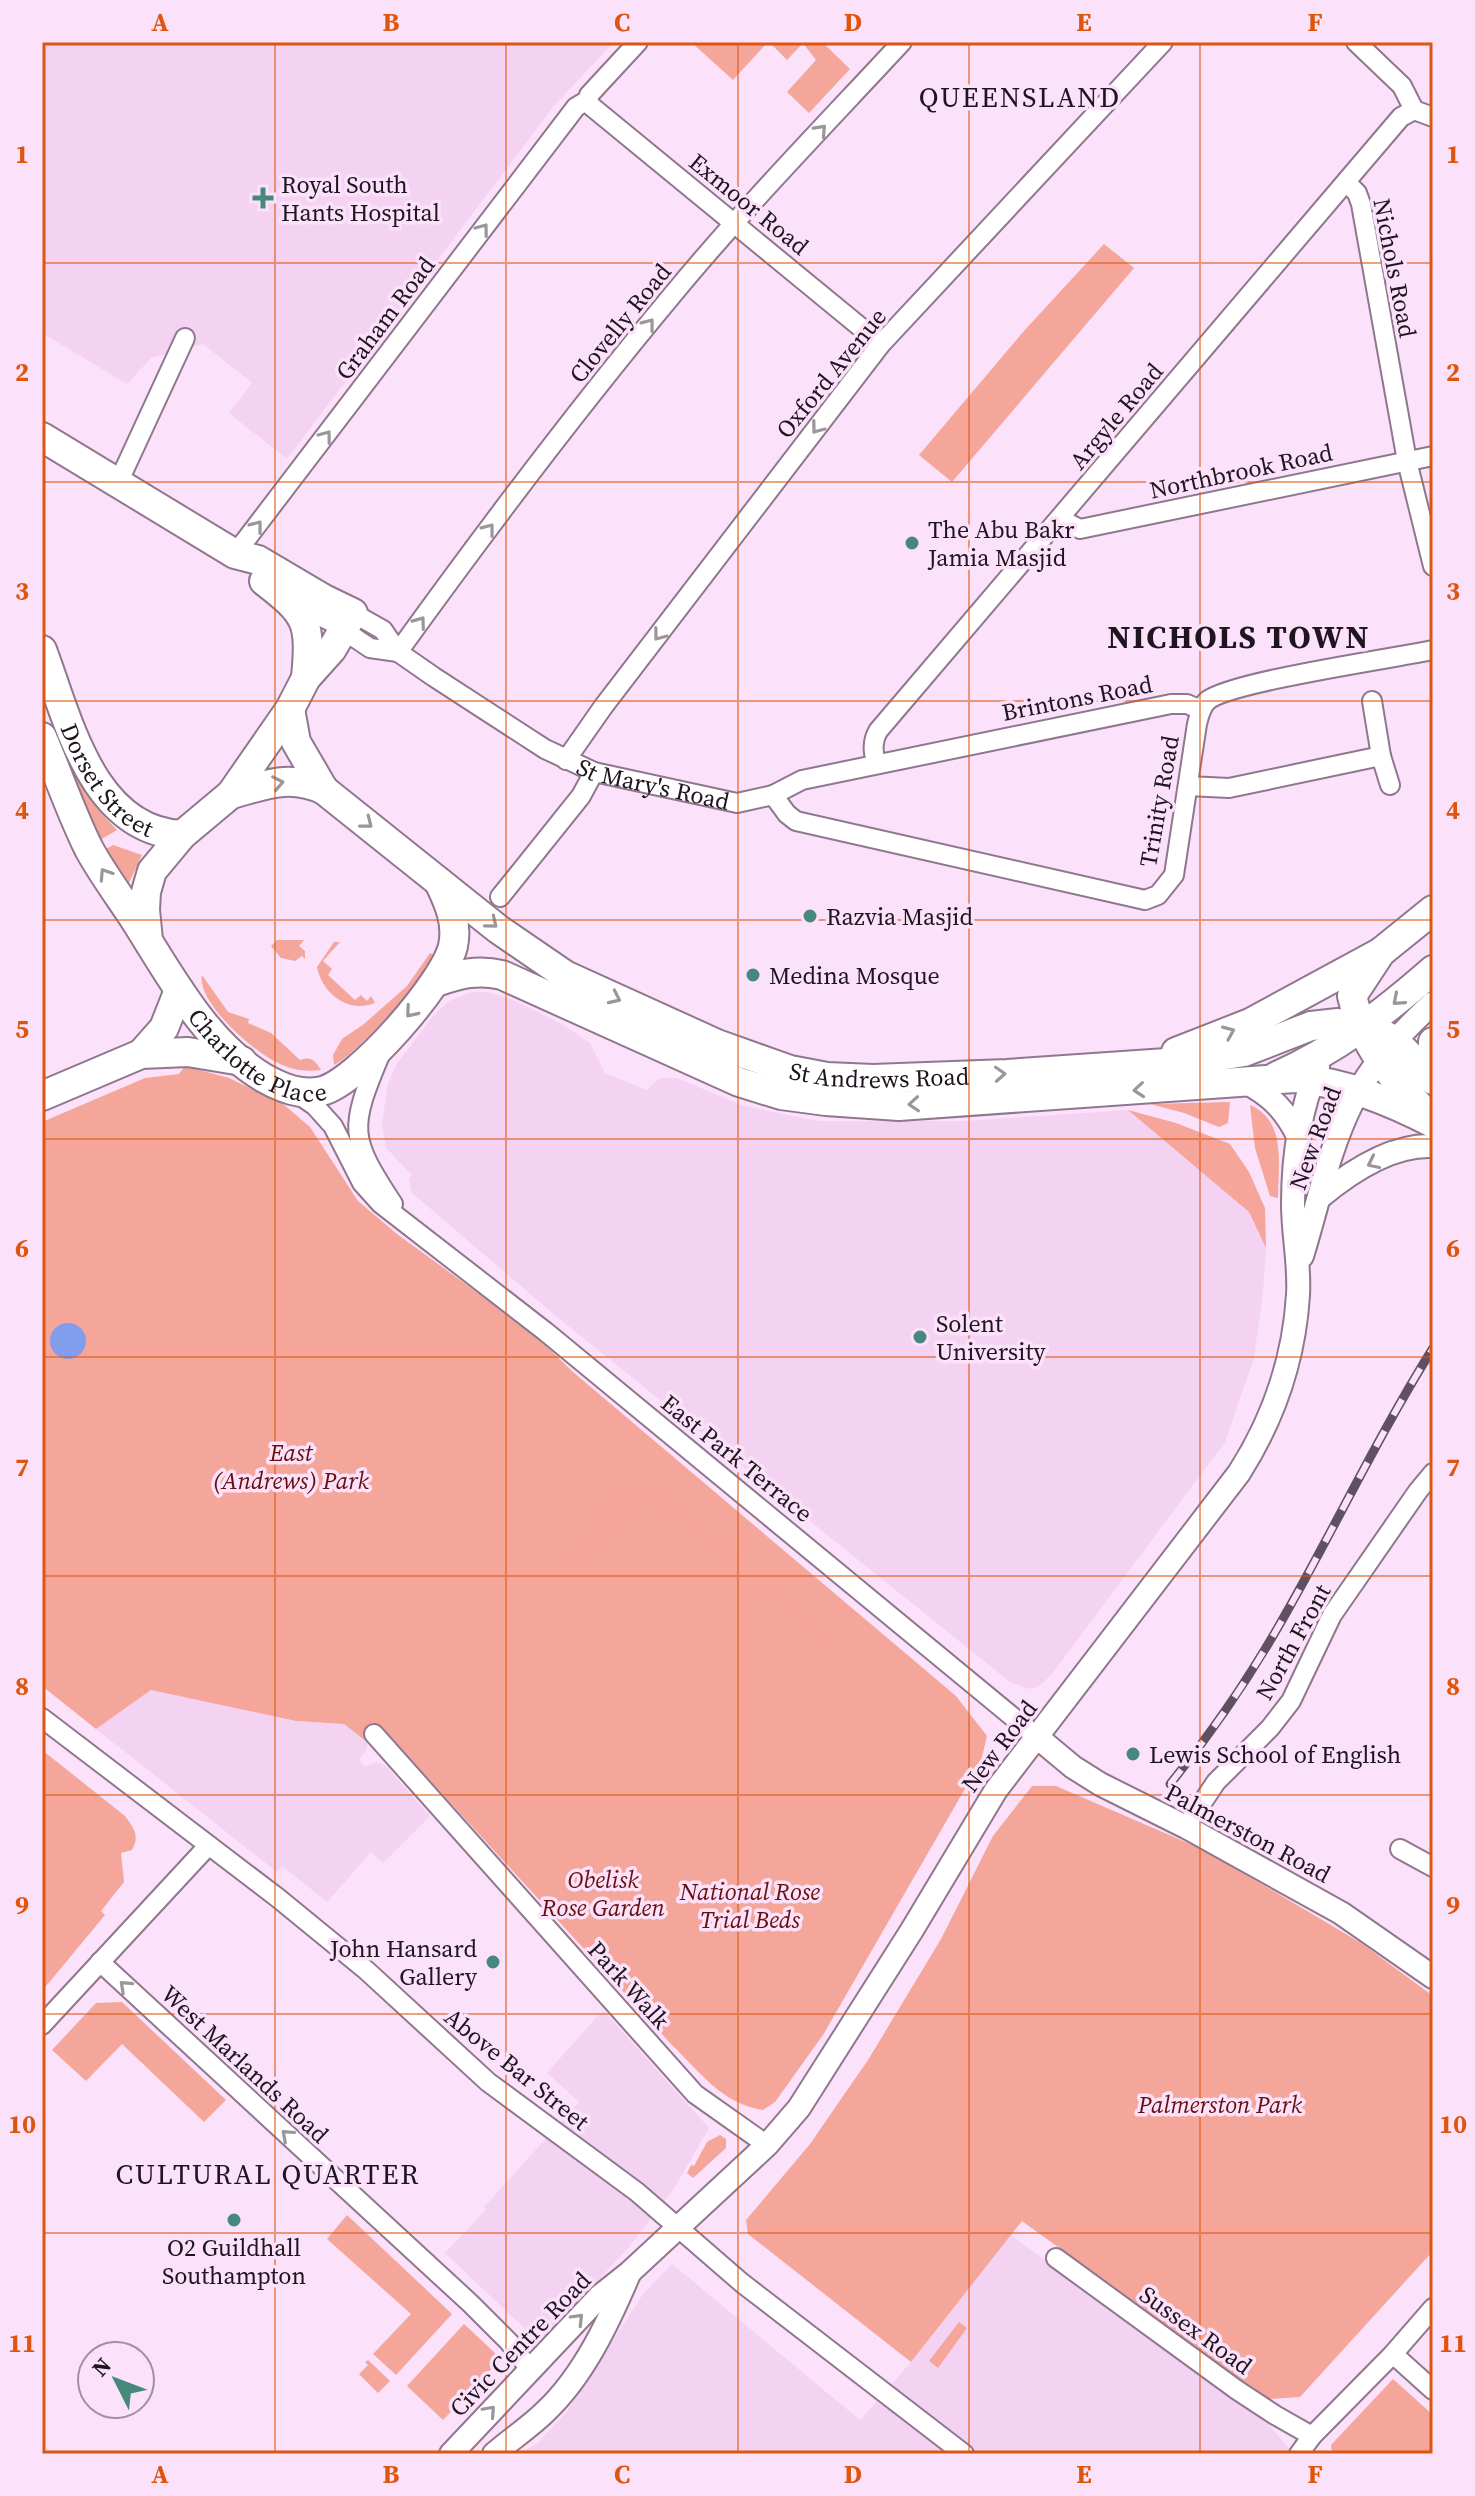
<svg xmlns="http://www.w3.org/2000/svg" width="1475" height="2496" font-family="'Source Serif 4',serif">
<rect width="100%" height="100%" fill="#fce1fa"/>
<g fill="#f4d3f2">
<path d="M42 42H614L554 106 287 459 229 413 252 383 203 344 151 358 127 384 42 333Z"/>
<path d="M472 992H487L513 1000 562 1024 590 1043 605 1073 647 1090 660 1078H677L741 1105 817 1121H964L1128 1110 1249 1212 1266 1248 1263 1293 1254 1358 1225 1442 1052 1674 1038 1687 1030 1689 1011 1683 556 1316 412 1193 409 1179 412 1175 386 1148 382 1125 388 1084 396 1065 433 1016 449 1001Z"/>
<path d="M151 1690 296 1721 344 1724 367 1742V1748L359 1760 365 1767 376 1762 385 1765 430 1816 383 1863 371 1852 327 1902 282 1866 277 1872 96 1729Z"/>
<path d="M603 2010 709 2128 674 2189 629 2247 540 2343 445 2253 486 2210 484 2207 579 2102 547 2073Z"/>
<path d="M1011 2235 1269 2425 1294 2454H518L538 2443 568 2410 643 2294 672 2264 860 2420 911 2362Z"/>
</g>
<g fill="#f4a69b">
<path d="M691 42H768L733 80Z"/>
<path d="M773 42H822L850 69 809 113 787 92 816 60 803 43 787 60 771 44Z"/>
<path d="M1104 244 1134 268 952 482 919 455 1023 332Z"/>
<path d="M42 681C62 729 79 794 117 830L100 840 85 814 70 763 42 700Z"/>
<path d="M113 845 142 855 128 885 106 849Z"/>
<path d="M277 940H304L299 946 305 951V959L302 956 295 961 281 958 271 946Z"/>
<path d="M334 942H340L323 961 332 969 328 975 355 1000 361 995 367 1001 371 996 375 1003C348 1014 322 993 317 967Z"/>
<path d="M430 953 435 955C423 981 359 1052 334 1065L333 1055 342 1039 364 1024 407 986Z"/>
<path d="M202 975 228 1012 249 1019 248 1023 271 1033 300 1060C311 1056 315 1060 321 1070 305 1072 292 1070 278 1063 255 1053 196 1002 202 975Z"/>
<path d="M185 1066 229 1078 283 1104 310 1127 358 1201 397 1234 534 1334 573 1372 956 1696 987 1736 981 1761 823 2035 775 2102 763 2110C722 2104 700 2072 671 2044L382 1728 367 1742 344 1724 296 1721 151 1690 96 1729 42 1686V1122L145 1078 179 1074Z"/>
<path d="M42 1750 125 1816C134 1828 140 1836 132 1850L121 1853 124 1882 101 1911 105 1915 42 1991Z"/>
<path d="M1032 1786H1056L1204 1850 1361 1943 1433 1996V2251L1300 2397 1268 2399 1022 2221 911 2362 748 2234 746 2220 810 2144 868 2060 941 1939 993 1836Z"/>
<path d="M122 2002 226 2100 204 2122 122 2044 86 2081 52 2050 96 2003Z"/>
<path d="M720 2135 726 2139V2148L693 2178 687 2173 691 2165 694 2166 707 2142Z"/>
<path d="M347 2215 452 2314 396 2375 373 2354 411 2314 327 2239Z"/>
<path d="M959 2322 967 2328 938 2368 929 2361Z"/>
<path d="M464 2324 495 2353 496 2364 443 2420 407 2386Z"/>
<path d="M368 2360 390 2381 378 2393 359 2374 368 2365 365 2362Z"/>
<path d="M1393 2379 1433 2415V2454H1332L1331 2445Z"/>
</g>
<g fill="#f5a59a">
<path d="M1230 1102 1228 1123 1219 1127 1184 1113 1150 1104Z"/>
<path d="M1250 1105C1287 1121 1278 1165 1278 1198L1270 1196 1255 1148Z"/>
<path d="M1128 1110 1176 1123 1230 1144 1249 1172 1265 1208 1266 1248 1249 1212Z"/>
<path d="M636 1483 651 1487 717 1536 829 1634 822 1643 647 1495 564 1594 552 1575 623 1486Z"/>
</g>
<circle fill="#829ded" cx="68" cy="1341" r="18"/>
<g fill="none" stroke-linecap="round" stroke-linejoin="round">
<defs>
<g id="minor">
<path d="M1356 42 1402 86 1414 110"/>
<path d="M588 100 591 106 881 344"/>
<path d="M1414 110 1433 117"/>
<path d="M1346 182 1357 193 1361 204 1407 461 1433 566"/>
<path d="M118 483 185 338"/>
<path d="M1060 519 1080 529 1433 456"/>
<path d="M235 554 576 107 588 100 589 95 638 42"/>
<path d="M294 604 330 621 370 648 398 652"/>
<path id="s1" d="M353 613 383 630 398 652 434 677 545 749 594 772 737 803 773 795 787 814 796 821 1145 900 1158 895 1174 875 1197 724C1199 716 1201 707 1207 701 1228 682 1395 658 1433 650"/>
<path d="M398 652C486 530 578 408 674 293 746 206 825 125 902 42"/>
<path d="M1372 701 1381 756 1390 785"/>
<path d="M566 760 603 707 881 344 1163 42"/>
<path d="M876 763C873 751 872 742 878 731L1401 117 1414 110"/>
<path d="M1188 786 1229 788 1381 756"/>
<path d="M773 795 802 780 1171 704H1187L1201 710"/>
<path d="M500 897 581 796 594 772"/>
<path d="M380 1055C349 1129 349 1137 393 1204"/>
<path d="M295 1092 315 1106 333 1126 362 1183 381 1204 546 1332 1037 1737"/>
<path d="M42 1718 278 1898 366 1970 488 2082 637 2192 742 2283 964 2454"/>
<path d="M374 1734 695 2094 767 2145"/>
<path d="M1186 1827 1216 1782 1270 1728 1291 1701 1332 1615 1418 1491 1433 1473"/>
<path d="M1400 1849 1433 1867"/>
<path d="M100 1962 471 2304 509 2342 529 2368"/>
<path d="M42 2025 208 1846"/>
<path d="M1056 2258 1237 2390 1275 2415 1312 2436"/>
<path d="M1393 2354 1433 2390"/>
<path d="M1299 2454 1312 2436 1393 2354 1433 2308"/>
</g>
<g id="tertiary">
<path d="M1245 1082C1272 1096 1286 1111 1299 1138"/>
<path d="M1320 1197C1350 1172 1392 1144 1433 1146"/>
<path d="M1302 1256C1318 1205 1328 1151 1352 1103 1371 1064 1401 1032 1433 1003"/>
<path d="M1037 1737 1073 1767 1100 1784 1186 1827 1341 1913 1433 1977"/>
<path d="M451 2454 600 2296 629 2273 767 2145 799 2108 912 1930 996 1790 1239 1473C1274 1418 1294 1360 1298 1295 1300 1265 1293 1235 1293 1204 1293 1158 1300 1109 1318 1067"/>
<path d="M494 2454C511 2439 530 2427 546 2411 584 2375 609 2321 629 2274"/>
</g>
<g id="primary">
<path d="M42 437 235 554 258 560 324 599 353 613 332 649 306 678 290 709 231 794 182 835 152 871 146 892 145 910 148 940"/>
<path d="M264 581C308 615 311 622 306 678"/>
<path id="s2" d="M42 650C68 719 92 831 182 835"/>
<path d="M290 709 296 742 324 790"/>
<path id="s3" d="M42 737C58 774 71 813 89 849 102 873 120 897 135 920 170 975 206 1044 264 1078 282 1088 301 1096 322 1091 358 1082 445 982 453 946 458 923 449 903 439 882"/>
<path id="s4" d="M231 794C266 785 289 774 324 790L498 929 565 975 717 1044 790 1070 827 1077 873 1079 1007 1074 1181 1062 1244 1052 1311 1026 1338 1023 1379 1032 1394 1040 1433 1080"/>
<path d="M436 982C460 974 477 969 502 975L739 1082 781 1095 826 1101 899 1106 1295 1078C1346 1083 1388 1100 1433 1123"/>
<path d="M1433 1042V1071"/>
<path d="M1176 1052 1250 1023 1381 952"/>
<path d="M141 1054 164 1028 179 990"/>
<path d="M1277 1076C1336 1050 1385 1012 1433 970"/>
<path d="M42 1096 141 1054 188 1052 242 1061"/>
<path d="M1427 1115C1390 1072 1366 1054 1352 996L1381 952 1433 910"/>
</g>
</defs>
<use href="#minor" stroke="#8f778e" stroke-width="22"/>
<use href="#tertiary" stroke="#8f778e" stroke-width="26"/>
<use href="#primary" stroke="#8f778e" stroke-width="32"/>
<use href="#minor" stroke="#fff" stroke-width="18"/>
<use href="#tertiary" stroke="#fff" stroke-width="22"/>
<use href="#primary" stroke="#fff" stroke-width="28"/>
<defs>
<path id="rail" d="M1170 1784C1210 1735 1245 1684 1277 1629 1331 1536 1376 1439 1433 1348"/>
</defs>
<use href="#rail" stroke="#5f515f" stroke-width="9"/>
<use href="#rail" stroke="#fce1fa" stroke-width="6" stroke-dasharray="18" stroke-linecap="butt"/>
</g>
<defs><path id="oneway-chevron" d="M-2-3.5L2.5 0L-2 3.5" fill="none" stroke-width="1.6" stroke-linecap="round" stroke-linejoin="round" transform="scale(2)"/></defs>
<g stroke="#9a969a">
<use href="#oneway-chevron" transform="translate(821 130) rotate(-47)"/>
<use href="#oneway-chevron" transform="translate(483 229) rotate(-53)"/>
<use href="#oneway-chevron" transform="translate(649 324) rotate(-52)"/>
<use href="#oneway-chevron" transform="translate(817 428) rotate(127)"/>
<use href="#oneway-chevron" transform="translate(326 436) rotate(-53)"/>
<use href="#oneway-chevron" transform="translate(257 526) rotate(-52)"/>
<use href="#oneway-chevron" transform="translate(489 529) rotate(-52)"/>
<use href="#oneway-chevron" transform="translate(420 622) rotate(-54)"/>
<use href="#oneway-chevron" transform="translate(659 635) rotate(127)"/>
<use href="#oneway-chevron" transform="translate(278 783) rotate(-11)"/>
<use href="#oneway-chevron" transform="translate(367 823) rotate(38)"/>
<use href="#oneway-chevron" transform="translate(105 874) rotate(-123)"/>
<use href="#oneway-chevron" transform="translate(492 923) rotate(39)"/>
<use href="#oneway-chevron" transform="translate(615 998) rotate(25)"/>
<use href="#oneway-chevron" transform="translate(1398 1000) rotate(139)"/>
<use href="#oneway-chevron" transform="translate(411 1012) rotate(130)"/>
<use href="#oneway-chevron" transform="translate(1229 1032) rotate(-23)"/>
<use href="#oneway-chevron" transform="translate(1000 1074) rotate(-3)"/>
<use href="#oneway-chevron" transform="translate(1139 1090) rotate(175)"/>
<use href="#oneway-chevron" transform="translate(914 1104) rotate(176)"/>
<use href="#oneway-chevron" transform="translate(1373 1163) rotate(154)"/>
<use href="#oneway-chevron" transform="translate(125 1986) rotate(-137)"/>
<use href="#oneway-chevron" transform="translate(287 2135) rotate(-138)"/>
<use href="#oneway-chevron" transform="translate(578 2319) rotate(-46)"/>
<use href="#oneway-chevron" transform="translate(490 2411) rotate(-48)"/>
</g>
<path fill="none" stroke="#de560d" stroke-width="2" stroke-opacity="0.55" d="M275 42V2454M506 42V2454M738 42V2454M969 42V2454M1200 42V2454M42 263H1433M42 482H1433M42 701H1433M42 920H1433M42 1139H1433M42 1357H1433M42 1576H1433M42 1795H1433M42 2014H1433M42 2233H1433"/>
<g fill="#46897c" stroke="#fce1fa" stroke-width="3">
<path d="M259 186h8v8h8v8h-8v8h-8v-8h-8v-8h8z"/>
<circle cx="912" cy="543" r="8"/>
<circle cx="810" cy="916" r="8"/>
<circle cx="753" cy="975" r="8"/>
<circle cx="920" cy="1337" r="8"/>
<circle cx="1133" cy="1754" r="8"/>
<circle cx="493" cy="1962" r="8"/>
<circle cx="234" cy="2220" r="8"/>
</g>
<g text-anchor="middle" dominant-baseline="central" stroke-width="7" stroke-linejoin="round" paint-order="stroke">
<g font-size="24" fill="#1e151e" stroke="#fce1fa" text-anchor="start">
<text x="281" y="184">Royal South<tspan x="281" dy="28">Hants Hospital</tspan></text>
<text x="928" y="529">The Abu Bakr<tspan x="928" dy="28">Jamia Masjid</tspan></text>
<text x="826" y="916">Razvia Masjid</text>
<text x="769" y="975">Medina Mosque</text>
<text x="936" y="1323">Solent<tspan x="936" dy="28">University</tspan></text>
<text x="1149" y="1754">Lewis School of English</text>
<text x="477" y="1948" text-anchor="end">John Hansard<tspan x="477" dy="28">Gallery</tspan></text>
<text x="234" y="2247" text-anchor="middle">O2 Guildhall<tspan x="234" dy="28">Southampton</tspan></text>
</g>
<g font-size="24" fill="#1e151e" stroke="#fce1fa">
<text transform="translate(749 204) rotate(39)">Exmoor Road</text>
<text transform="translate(1395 268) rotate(79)">Nichols Road</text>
<text transform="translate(385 318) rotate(-53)">Graham Road</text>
<text transform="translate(620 323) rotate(-51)">Clovelly Road</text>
<text transform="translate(831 373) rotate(-51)">Oxford Avenue</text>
<text transform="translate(1116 416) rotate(-50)">Argyle Road</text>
<text transform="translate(1241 471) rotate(-12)">Northbrook Road</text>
<text transform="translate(1077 698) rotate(-11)">Brintons Road</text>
<text stroke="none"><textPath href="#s2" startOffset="148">Dorset Street</textPath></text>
<text stroke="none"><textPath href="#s1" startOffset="352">St Mary's Road</textPath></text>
<text transform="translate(1159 801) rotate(-80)">Trinity Road</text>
<text stroke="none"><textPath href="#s3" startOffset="396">Charlotte Place</textPath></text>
<text stroke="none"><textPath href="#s4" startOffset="734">St Andrews Road</textPath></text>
<text transform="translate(1315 1138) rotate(-70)">New Road</text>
<text transform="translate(737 1458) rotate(39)">East Park Terrace</text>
<text transform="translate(1293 1642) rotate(-61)">North Front</text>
<text transform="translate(999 1746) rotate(-53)">New Road</text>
<text transform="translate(1248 1833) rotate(28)">Palmerston Road</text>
<text transform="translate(629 1985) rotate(48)">Park Walk</text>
<text transform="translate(245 2064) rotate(43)">West Marlands Road</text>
<text transform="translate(517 2069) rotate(39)">Above Bar Street</text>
<text transform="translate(1196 2330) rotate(36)">Sussex Road</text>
<text transform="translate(520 2344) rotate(-46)">Civic Centre Road</text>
</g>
<g font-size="24" font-style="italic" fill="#660f0c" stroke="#fce1fa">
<text x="291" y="1452">East<tspan x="291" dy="28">(Andrews) Park</tspan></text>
<text x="603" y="1879">Obelisk<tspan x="603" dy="28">Rose Garden</tspan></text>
<text x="750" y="1891">National Rose<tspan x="750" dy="28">Trial Beds</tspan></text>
<text x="1220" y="2104">Palmerston Park</text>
</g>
<g font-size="28" letter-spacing="2" fill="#1e151e" stroke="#fce1fa">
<text x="1020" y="97">QUEENSLAND</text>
<text x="268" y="2174">CULTURAL QUARTER</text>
</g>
<g font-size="32" font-weight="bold" letter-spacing="2" fill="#1e151e" stroke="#fce1fa">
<text x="1239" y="637">NICHOLS TOWN</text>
</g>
</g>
<rect width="1475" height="2496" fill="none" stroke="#fce1fa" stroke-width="88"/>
<g transform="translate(116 2380) rotate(312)"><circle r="38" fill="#fce1fa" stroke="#a38fa2" stroke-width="2"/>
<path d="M0-6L14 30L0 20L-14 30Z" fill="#46897c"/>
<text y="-12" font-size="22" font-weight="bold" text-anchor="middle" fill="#1e151e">N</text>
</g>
<rect x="44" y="44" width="1387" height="2408" fill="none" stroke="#de560d" stroke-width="3"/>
<g font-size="26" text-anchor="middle" font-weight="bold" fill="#de560d">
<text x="160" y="31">A</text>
<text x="391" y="31">B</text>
<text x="622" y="31">C</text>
<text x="853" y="31">D</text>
<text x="1084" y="31">E</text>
<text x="1315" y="31">F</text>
<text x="22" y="163">1</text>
<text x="1453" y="163">1</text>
<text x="22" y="381">2</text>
<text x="1453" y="381">2</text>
<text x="22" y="600">3</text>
<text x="1453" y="600">3</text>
<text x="22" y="819">4</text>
<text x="1453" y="819">4</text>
<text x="22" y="1038">5</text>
<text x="1453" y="1038">5</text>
<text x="22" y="1257">6</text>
<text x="1453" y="1257">6</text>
<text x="22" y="1476">7</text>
<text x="1453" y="1476">7</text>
<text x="22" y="1695">8</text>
<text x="1453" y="1695">8</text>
<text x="22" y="1914">9</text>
<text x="1453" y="1914">9</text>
<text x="22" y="2133">10</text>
<text x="1453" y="2133">10</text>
<text x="22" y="2352">11</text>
<text x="1453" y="2352">11</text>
<text x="160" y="2483">A</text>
<text x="391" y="2483">B</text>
<text x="622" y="2483">C</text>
<text x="853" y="2483">D</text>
<text x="1084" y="2483">E</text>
<text x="1315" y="2483">F</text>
</g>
</svg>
